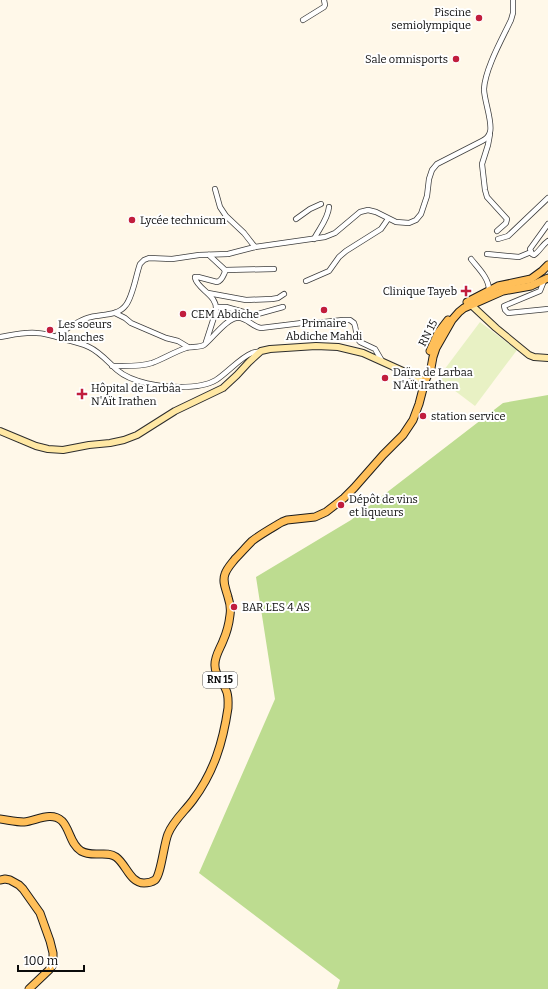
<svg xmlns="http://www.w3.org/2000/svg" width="548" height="989" font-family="Bitter,serif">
<rect width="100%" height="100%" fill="#fff8e9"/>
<path fill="#bddc90" d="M548 395V989H337L340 980 199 873 275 699 256 577 351 520 503 403Z"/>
<path fill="#e8f1c4" d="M480 322 517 350 475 406 438 378Z"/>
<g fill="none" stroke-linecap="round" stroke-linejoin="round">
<defs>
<g id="street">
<path d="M303 20 324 7 325 5 324 0"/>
<path d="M490 134 488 145 482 164 485 190 487 197 507 219 506 223 497 231"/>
<path d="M215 189 220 207 226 216 244 233 255 247"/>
<path d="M296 219 310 209 321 204"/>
<path d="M548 224 530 249 532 254 534 255C540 251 542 245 548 241"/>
<path d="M314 239C319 229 328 219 329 207"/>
<path d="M498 239 508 236 548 198"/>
<path d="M487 254 519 257 531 252"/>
<path d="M471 259C478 268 489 278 489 290"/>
<path d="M225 270 274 269"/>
<path d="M306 281 329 271 339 257 346 251 381 229 388 219"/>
<path d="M544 281 540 291 504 306 505 310 508 313 548 309"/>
<path d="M208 293 246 300 272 299 278 298 284 294"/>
<path d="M217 307H226L254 315 283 307"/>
<path d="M115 313 125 318 131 323 166 338 178 341 188 347"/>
<path d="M56 336C65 330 80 319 91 317 103 314 118 316 126 305 133 296 136 275 140 264L144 260 149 258 172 259 199 255 228 254 255 247 325 237 335 233 360 212 368 210 376 212 396 222 409 223 416 220 421 214 427 196 429 179 432 170 437 164 482 141C486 139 489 136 490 132 493 123 484 100 484 89 485 69 502 39 511 20L513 13V0"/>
<path d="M0 337C12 335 24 332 36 333 45 333 54 336 63 339 72 341 81 343 89 347 100 352 108 362 117 370 132 383 161 387 180 387 192 387 206 386 216 380 227 373 241 357 252 353 255 352 258 352 261 351"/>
<path d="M206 342 216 311C218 295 198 290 195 278V277H198L217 282C222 281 223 276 225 272L224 269 209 255"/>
<path d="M112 366C125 366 139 367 152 363 163 359 174 352 186 348 191 346 199 348 204 345 213 338 225 320 236 318 246 316 252 327 261 328L302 323 324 322 343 320H350L354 323C357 329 355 337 360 342L375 349 382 361"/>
</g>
<g id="secondary">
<path d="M468 302 496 328 529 355 534 357 548 358"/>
<path d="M0 431 36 446 48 449 63 450 89 445 110 443 124 440 137 435 175 411 223 388 237 375 249 362 261 351 270 349 316 346 338 347 363 353 425 381"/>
</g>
<g id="primary">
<path d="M467 302 498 286 531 279 542 271 548 265"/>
<path d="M430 351 438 333 448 320"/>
<path d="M0 819C8 820 16 822 24 822 36 821 51 811 62 821 70 829 70 844 81 851 93 858 106 850 116 857 126 864 130 883 144 883 147 883 152 882 155 880 161 875 164 843 168 834 173 821 185 811 193 800 214 772 223 742 228 708 228 702 229 696 226 690 223 681 215 676 215 666 214 657 220 649 223 641 227 632 229 624 230 615 231 609 230 603 228 597 226 589 222 582 225 574 227 568 232 563 235 559 241 553 246 547 252 541 261 534 272 528 282 522L287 520 315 517 326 512 344 498 354 488 383 455 403 435 413 420 419 404 425 381 431 368 433 357 436 348 452 320 459 312 464 308 471 305 503 291 531 286 548 278"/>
<path d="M0 880 5 879 10 880 19 885 23 889 40 913 50 941 53 953V960L52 966 49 970 29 989"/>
</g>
</defs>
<use href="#street" stroke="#3e3e3e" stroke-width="6"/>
<use href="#secondary" stroke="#2d2d2d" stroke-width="8"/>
<use href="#primary" stroke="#1c1c1c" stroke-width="9"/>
<use href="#street" stroke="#fff" stroke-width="4.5"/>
<use href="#secondary" stroke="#ffe8a4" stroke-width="6"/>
<use href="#primary" stroke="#ffbf59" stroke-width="7"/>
</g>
<g fill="#c11d3d" stroke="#fff" stroke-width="1.5">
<circle cx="479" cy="18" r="4"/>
<circle cx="456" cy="59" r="4"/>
<circle cx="132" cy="220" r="4"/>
<path d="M464 285h4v4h4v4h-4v4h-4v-4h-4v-4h4z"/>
<circle cx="324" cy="310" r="4"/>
<circle cx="183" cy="314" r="4"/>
<circle cx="50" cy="330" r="4"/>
<circle cx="385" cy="378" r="4"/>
<path d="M80 388h4v4h4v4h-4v4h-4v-4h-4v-4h4z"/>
<circle cx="423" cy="416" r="4"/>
<circle cx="341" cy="505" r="4"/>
<circle cx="234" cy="607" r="4"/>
</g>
<g text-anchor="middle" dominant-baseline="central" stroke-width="4" stroke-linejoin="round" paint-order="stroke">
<rect fill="#fff" stroke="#545454" stroke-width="1" x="203" y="672" width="34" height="16" rx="3"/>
<g font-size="10" font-weight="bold" fill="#0b0b0b">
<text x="220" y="680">RN 15</text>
</g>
<g font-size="11" fill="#0b0b0b" stroke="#fff" text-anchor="start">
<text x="471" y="12" text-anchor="end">Piscine<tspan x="471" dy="13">semiolympique</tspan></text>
<text x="448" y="59" text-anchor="end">Sale omnisports</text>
<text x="140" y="220">Lycée technicum</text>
<text x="457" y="291" text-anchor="end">Clinique Tayeb</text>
<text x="191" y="314">CEM Abdiche</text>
<text x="324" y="323" text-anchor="middle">Primaire<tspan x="324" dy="13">Abdiche Mahdi</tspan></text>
<text x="58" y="324">Les soeurs<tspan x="58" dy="13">blanches</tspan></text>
<text x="393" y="372">Daïra de Larbaa<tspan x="393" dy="13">N'Aït Irathen</tspan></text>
<text x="91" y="388">Hôpital de Larbâa<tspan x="91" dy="13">N'Aït Irathen</tspan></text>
<text x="431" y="416">station service</text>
<text x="349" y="499">Dépôt de vins<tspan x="349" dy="13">et liqueurs</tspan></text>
<text x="242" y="607">BAR LES 4 AS</text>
</g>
<g font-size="11" fill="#0b0b0b" stroke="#fff">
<text transform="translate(428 333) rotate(-63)">RN 15</text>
</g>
</g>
<path d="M18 965v6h66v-6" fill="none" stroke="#0b0b0b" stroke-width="2"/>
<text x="24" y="965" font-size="12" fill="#0b0b0b" stroke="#ffffff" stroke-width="3" paint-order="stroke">100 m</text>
</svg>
